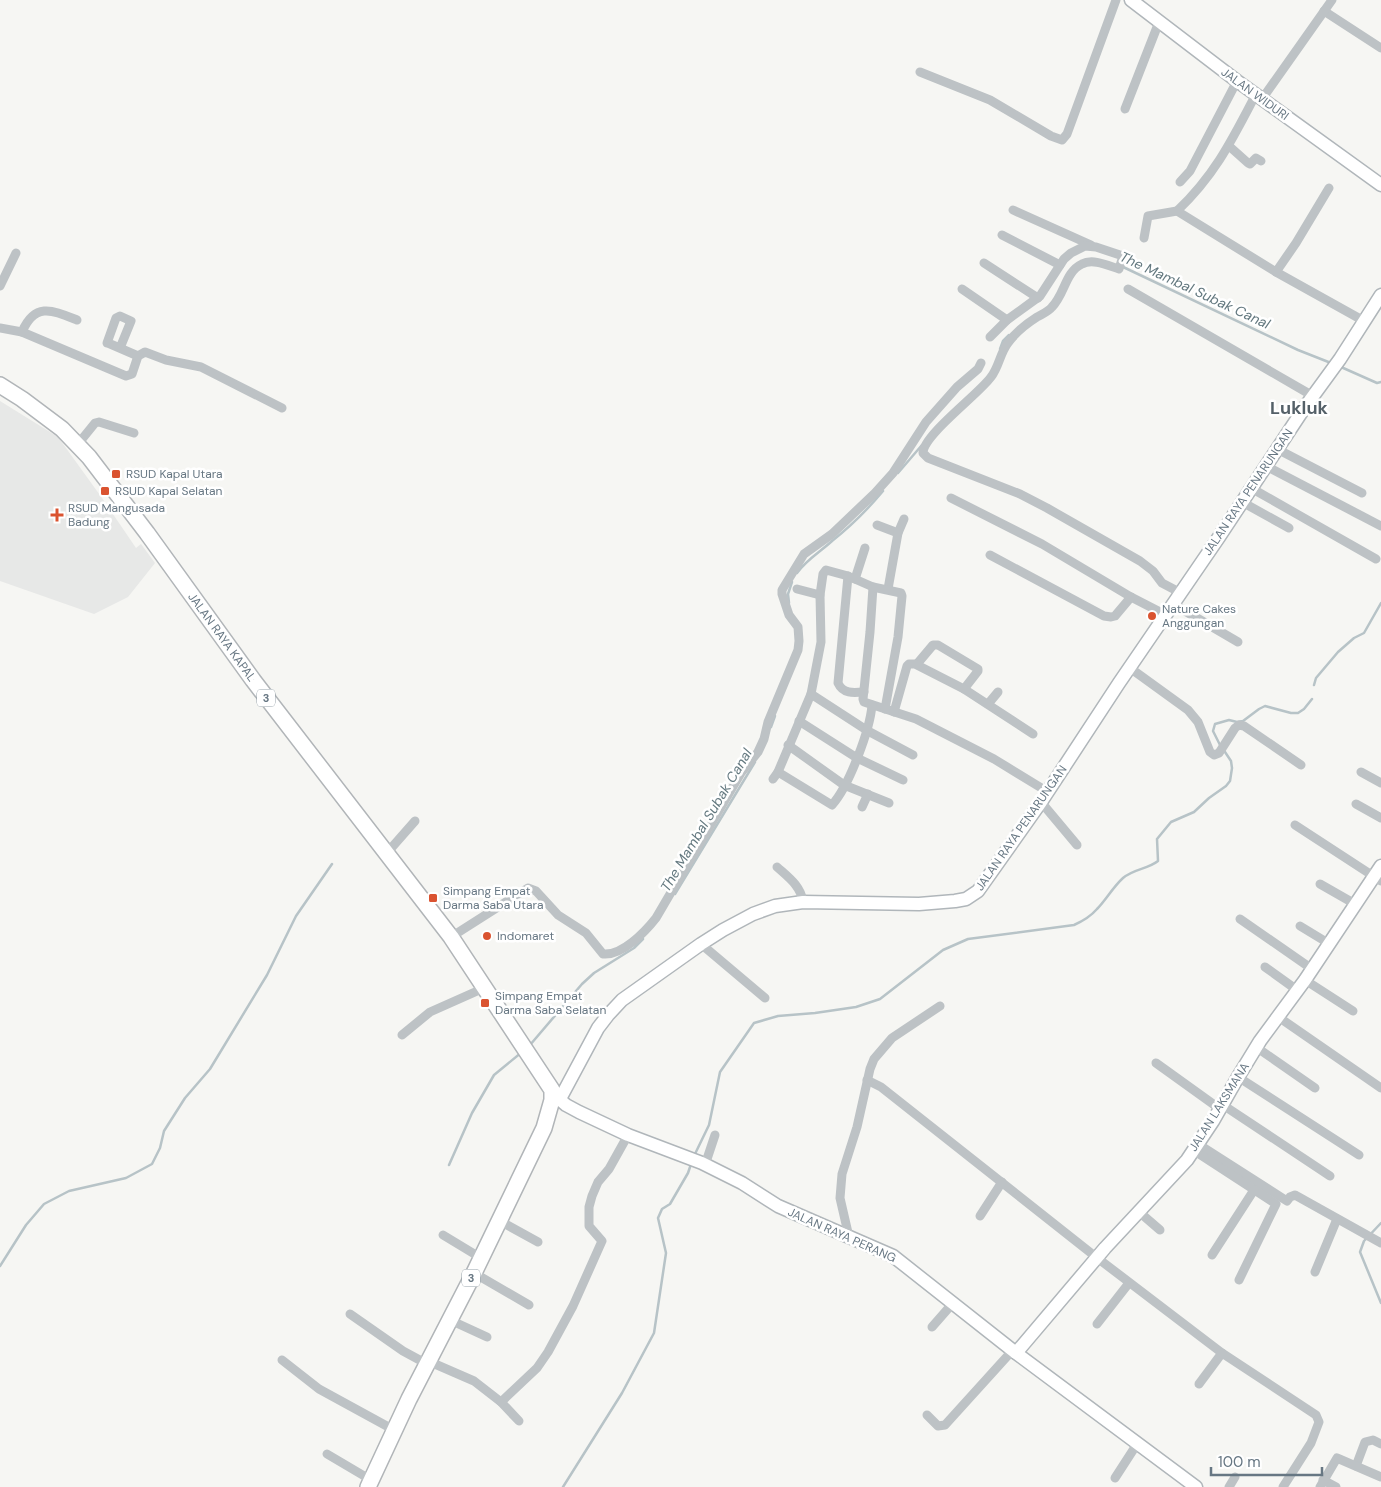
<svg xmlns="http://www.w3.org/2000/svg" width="1381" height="1487" font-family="'DM Sans',sans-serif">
<rect width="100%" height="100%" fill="#f6f6f3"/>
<path fill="#e7e8e7" d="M0 401 58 437 102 498 136 548 141 544 155 563 128 597 94 614 0 581Z"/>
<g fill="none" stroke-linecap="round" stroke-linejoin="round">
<g stroke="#b7c3c7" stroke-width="2.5">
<path d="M1121 266 1298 350 1331 363"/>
<path d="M1000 349 1003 341 1009 335"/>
<path d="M1341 367 1377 383 1381 382"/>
<path d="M898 473 922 445"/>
<path d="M797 573C806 560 820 552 832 541 851 526 868 509 883 491"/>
<path d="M789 603 788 594 792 582"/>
<path d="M1314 685 1316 678 1338 652 1354 638 1364 633 1381 603"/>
<path d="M771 727 775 716"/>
<path d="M1220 745 1213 731 1215 724 1229 720 1237 722 1243 721 1259 709 1265 706 1291 713H1298L1304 709 1312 699"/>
<path d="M675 894 755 762"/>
<path d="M530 1045 582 984 594 973 634 948 643 939"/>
<path d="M694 1156 709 1125 720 1072 754 1023 778 1016 815 1013 856 1007 880 999 943 950 968 939 1074 925C1083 921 1091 916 1097 909 1106 900 1113 887 1123 878 1133 869 1148 869 1158 861L1157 839 1171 822 1194 812 1209 798 1226 786 1230 781 1232 768 1231 761 1223 749"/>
<path d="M449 1165 472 1113 494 1075 522 1052"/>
<path d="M1381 1223 1364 1241 1360 1252 1381 1303"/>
<path d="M0 1266 26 1225 44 1204 69 1191 126 1178 152 1164 160 1148 164 1131 185 1098 210 1069 267 975 296 916 332 864"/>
<path d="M563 1487 622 1393 654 1333 666 1253 658 1218 662 1209 670 1204 688 1173 691 1164"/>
</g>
<defs>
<g id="secondary">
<path d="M1131 0 1237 81 1381 185"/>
<path d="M559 1099 566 1105 579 1112 628 1135 702 1163 742 1183 778 1206 893 1256 1016 1353 1196 1487"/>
<path d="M552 1100 561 1097 598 1028 608 1015 622 1000 701 944 723 930 753 914 775 906 803 902 919 904 955 901 966 899 978 891 1041 802 1119 683 1219 537 1305 407 1340 359 1381 295"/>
<path d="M1016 1353 1105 1248 1187 1160 1213 1121 1238 1077 1260 1041 1305 980 1381 866"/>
</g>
<path id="highway" d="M0 385 22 399 62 429 89 457 147 533 253 680 451 937 552 1090V1100L544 1128 474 1273 409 1399 368 1487"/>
</defs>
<use href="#secondary" stroke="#b0b6ba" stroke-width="15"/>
<use href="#highway" stroke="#b1b5b8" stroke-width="18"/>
<g stroke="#bdc2c5" stroke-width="9">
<path d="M1324 11 1381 48"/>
<path d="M920 72 990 100 1051 136 1062 140 1067 134 1116 0"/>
<path d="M1256 94C1232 140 1215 175 1177 211L1276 272 1364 321"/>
<path d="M1262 99 1332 0"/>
<path d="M1125 109 1159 22"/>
<path d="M1229 146 1248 163 1250 164 1256 158 1261 161"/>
<path d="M1180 182 1190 171 1237 81"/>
<path d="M1013 210 1091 245"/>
<path d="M1002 235 1060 265"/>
<path d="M1144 238 1148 216 1177 211"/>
<path d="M984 263 1038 298"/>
<path d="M1276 272 1296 243 1329 188"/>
<path d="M0 286 16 253"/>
<path d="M962 289 1007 320"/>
<path d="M1128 289 1313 396"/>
<path d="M0 328 22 332 126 376 132 374 138 356 145 352 166 360 201 367 282 408"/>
<path d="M22 332C35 302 52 310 77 320"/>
<path d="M990 337 1007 320 1040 296 1064 259 1071 253 1085 246 1096 247 1123 256 1119 269C1109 266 1093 258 1082 264 1065 272 1065 294 1052 307 1048 312 1042 314 1037 317 1026 324 1015 333 1008 343 1000 353 999 367 991 377 979 394 923 435 923 453L928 458 1020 494 1047 508 1140 561 1153 571 1162 583 1181 593"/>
<path d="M120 348 131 321 120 316 116 318 107 343H108L138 356"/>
<path d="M78 444 95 423 99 422 134 433"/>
<path d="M1277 449 1362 493"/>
<path d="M1266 466 1381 526"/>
<path d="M1251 488 1376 559"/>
<path d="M951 498 1042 544 1131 597 1166 615"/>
<path d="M1242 502 1289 528"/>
<path d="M877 525 898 533"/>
<path d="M990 555 1104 616 1111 617 1115 616 1131 597"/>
<path d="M848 576 838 683C843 694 853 693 864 692"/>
<path d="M855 579 865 548"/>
<path d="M873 587 870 632 863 699 864 702 916 719 994 759 1048 792"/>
<path d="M797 589 820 595"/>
<path d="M888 589 898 533 904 519"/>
<path d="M1173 604 1238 642"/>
<path d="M917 664 933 645H938L978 669V671L964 689"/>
<path d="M1130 668 1188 710 1198 722 1210 752 1214 755 1219 753 1235 728 1239 725 1244 726 1301 765"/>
<path d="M988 704 998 692"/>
<path d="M885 709 898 637 902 596 901 593 873 587 848 576 826 570 823 574 820 595 821 642 811 694 868 731 913 755"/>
<path d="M894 712 907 666 909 664H915L964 689 1033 734"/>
<path d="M799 721 857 758 903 780"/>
<path d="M788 745 844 785 889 803"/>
<path d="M778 772 832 805C849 786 870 730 872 705"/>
<path d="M1361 772 1381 783"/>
<path d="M773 779 778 772 811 694"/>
<path d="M1041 802 1077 845"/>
<path d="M1356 804 1381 818"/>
<path d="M862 807 868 794"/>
<path d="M1295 825 1381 881"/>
<path d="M386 854 415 821"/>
<path d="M777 867C788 877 801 886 803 902"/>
<path d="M1320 884 1355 904"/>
<path d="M1240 919 1312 969"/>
<path d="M1300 926 1328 943"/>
<path d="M451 937 528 888 536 891 558 915 586 933 603 954C622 956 645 932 656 918L741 773 758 752 764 739 768 722 798 650 799 641 798 627 789 615 782 594V590L804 554 832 534 875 493 893 473 926 422 957 387 978 369 981 363"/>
<path d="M701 944 765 998"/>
<path d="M1265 967 1297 990"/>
<path d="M1305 980 1353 1011"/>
<path d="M1277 1016 1381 1088"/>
<path d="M402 1035 430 1012 484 988"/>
<path d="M1256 1047 1315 1088"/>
<path d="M1156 1063 1220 1109"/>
<path d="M1238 1077 1359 1155"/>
<path d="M867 1080 881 1087 1096 1257 1222 1353 1316 1415 1319 1422 1311 1443 1283 1487"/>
<path d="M1223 1105 1330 1176"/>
<path d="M1198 1144 1287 1201 1290 1197 1295 1195 1381 1243"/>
<path d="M1193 1150 1276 1204 1239 1280"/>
<path d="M705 1165 715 1135"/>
<path d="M1138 1211 1160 1230"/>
<path d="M980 1216 1002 1182"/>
<path d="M498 1220 538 1242"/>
<path d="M443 1235 481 1258"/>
<path d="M849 1237 840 1198 842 1174 857 1127 870 1069 874 1059 892 1038 940 1006"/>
<path d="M1212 1255 1254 1190"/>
<path d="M1315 1272 1337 1219"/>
<path d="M474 1273 529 1305"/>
<path d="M350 1314 403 1351 427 1364"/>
<path d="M450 1320 487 1337"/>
<path d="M1097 1324 1129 1283"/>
<path d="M932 1327 953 1303"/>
<path d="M282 1360 319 1389 394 1430"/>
<path d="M428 1361 474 1381 501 1402 519 1421"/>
<path d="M1199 1384 1222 1353"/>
<path d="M501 1402 537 1368 548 1352 573 1306 602 1241 589 1226V1207L592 1196 598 1182 609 1169 628 1135"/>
<path d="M927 1415 938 1426 945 1425 1012 1351"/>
<path d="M327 1454 371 1480"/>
<path d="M1356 1466 1365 1442 1373 1440 1381 1444"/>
<path d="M1115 1478 1137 1444"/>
<path d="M1323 1480 1336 1487"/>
<path d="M1229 1487 1235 1477"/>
<path d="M1320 1487 1337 1458 1381 1477"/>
</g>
<use href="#secondary" stroke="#fff" stroke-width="12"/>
<use href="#highway" stroke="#fff" stroke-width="15"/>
</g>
<g fill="#da5330" stroke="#fff" stroke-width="2">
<rect x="111" y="469" width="10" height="10" rx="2.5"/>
<rect x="100" y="486" width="10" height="10" rx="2.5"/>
<path d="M54.5 507.5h5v5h5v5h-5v5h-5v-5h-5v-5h5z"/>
<circle cx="1152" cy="616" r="5"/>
<rect x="428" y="893" width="10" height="10" rx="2.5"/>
<circle cx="487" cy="936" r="5"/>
<rect x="480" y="998" width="10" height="10" rx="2.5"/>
</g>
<g text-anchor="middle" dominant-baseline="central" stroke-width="5" stroke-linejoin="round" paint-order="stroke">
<g fill="#fff" stroke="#95a0a8" stroke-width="1">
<rect x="257" y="689.5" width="18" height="17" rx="4"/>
<rect x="462" y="1269.5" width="18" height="17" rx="4"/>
</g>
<g font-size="11" font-weight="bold" fill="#677783">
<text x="266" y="698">3</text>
<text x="471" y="1278">3</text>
</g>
<g font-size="12" fill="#677783" stroke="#fff">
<text transform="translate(1255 94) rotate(36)">JALAN WIDURI</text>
<text transform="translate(1248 492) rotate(-56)">JALAN RAYA PENARUNGAN</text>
<text transform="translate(222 637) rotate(54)">JALAN RAYA KAPAL</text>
<text transform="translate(1021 828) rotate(-55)">JALAN RAYA PENARUNGAN</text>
<text transform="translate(1219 1107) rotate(-58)">JALAN LAKSMANA</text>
<text transform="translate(842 1235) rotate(24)">JALAN RAYA PERANG</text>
</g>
<g font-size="12" fill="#677783" stroke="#fff" text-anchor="start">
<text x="126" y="474">RSUD Kapal Utara</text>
<text x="115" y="491">RSUD Kapal Selatan</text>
<text x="68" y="508">RSUD Mangusada<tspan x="68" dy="14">Badung</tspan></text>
<text x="1162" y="609">Nature Cakes<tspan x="1162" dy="14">Anggungan</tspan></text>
<text x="443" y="891">Simpang Empat<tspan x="443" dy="14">Darma Saba Utara</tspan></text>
<text x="497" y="936">Indomaret</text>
<text x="495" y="996">Simpang Empat<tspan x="495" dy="14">Darma Saba Selatan</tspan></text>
</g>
<g font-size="14" font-style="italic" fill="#63787f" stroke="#fff">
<text transform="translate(1195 290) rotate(25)">The Mambal Subak Canal</text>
<text transform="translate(706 820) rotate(-59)">The Mambal Subak Canal</text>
</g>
<g font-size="18" font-weight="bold" fill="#546068" stroke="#fff">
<text x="1299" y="408">Lukluk</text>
</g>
</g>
<path d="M1211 1467v8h111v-8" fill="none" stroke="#677783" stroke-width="2.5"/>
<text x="1218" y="1467" font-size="15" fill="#677783" stroke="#ffffff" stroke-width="4" paint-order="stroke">100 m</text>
</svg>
